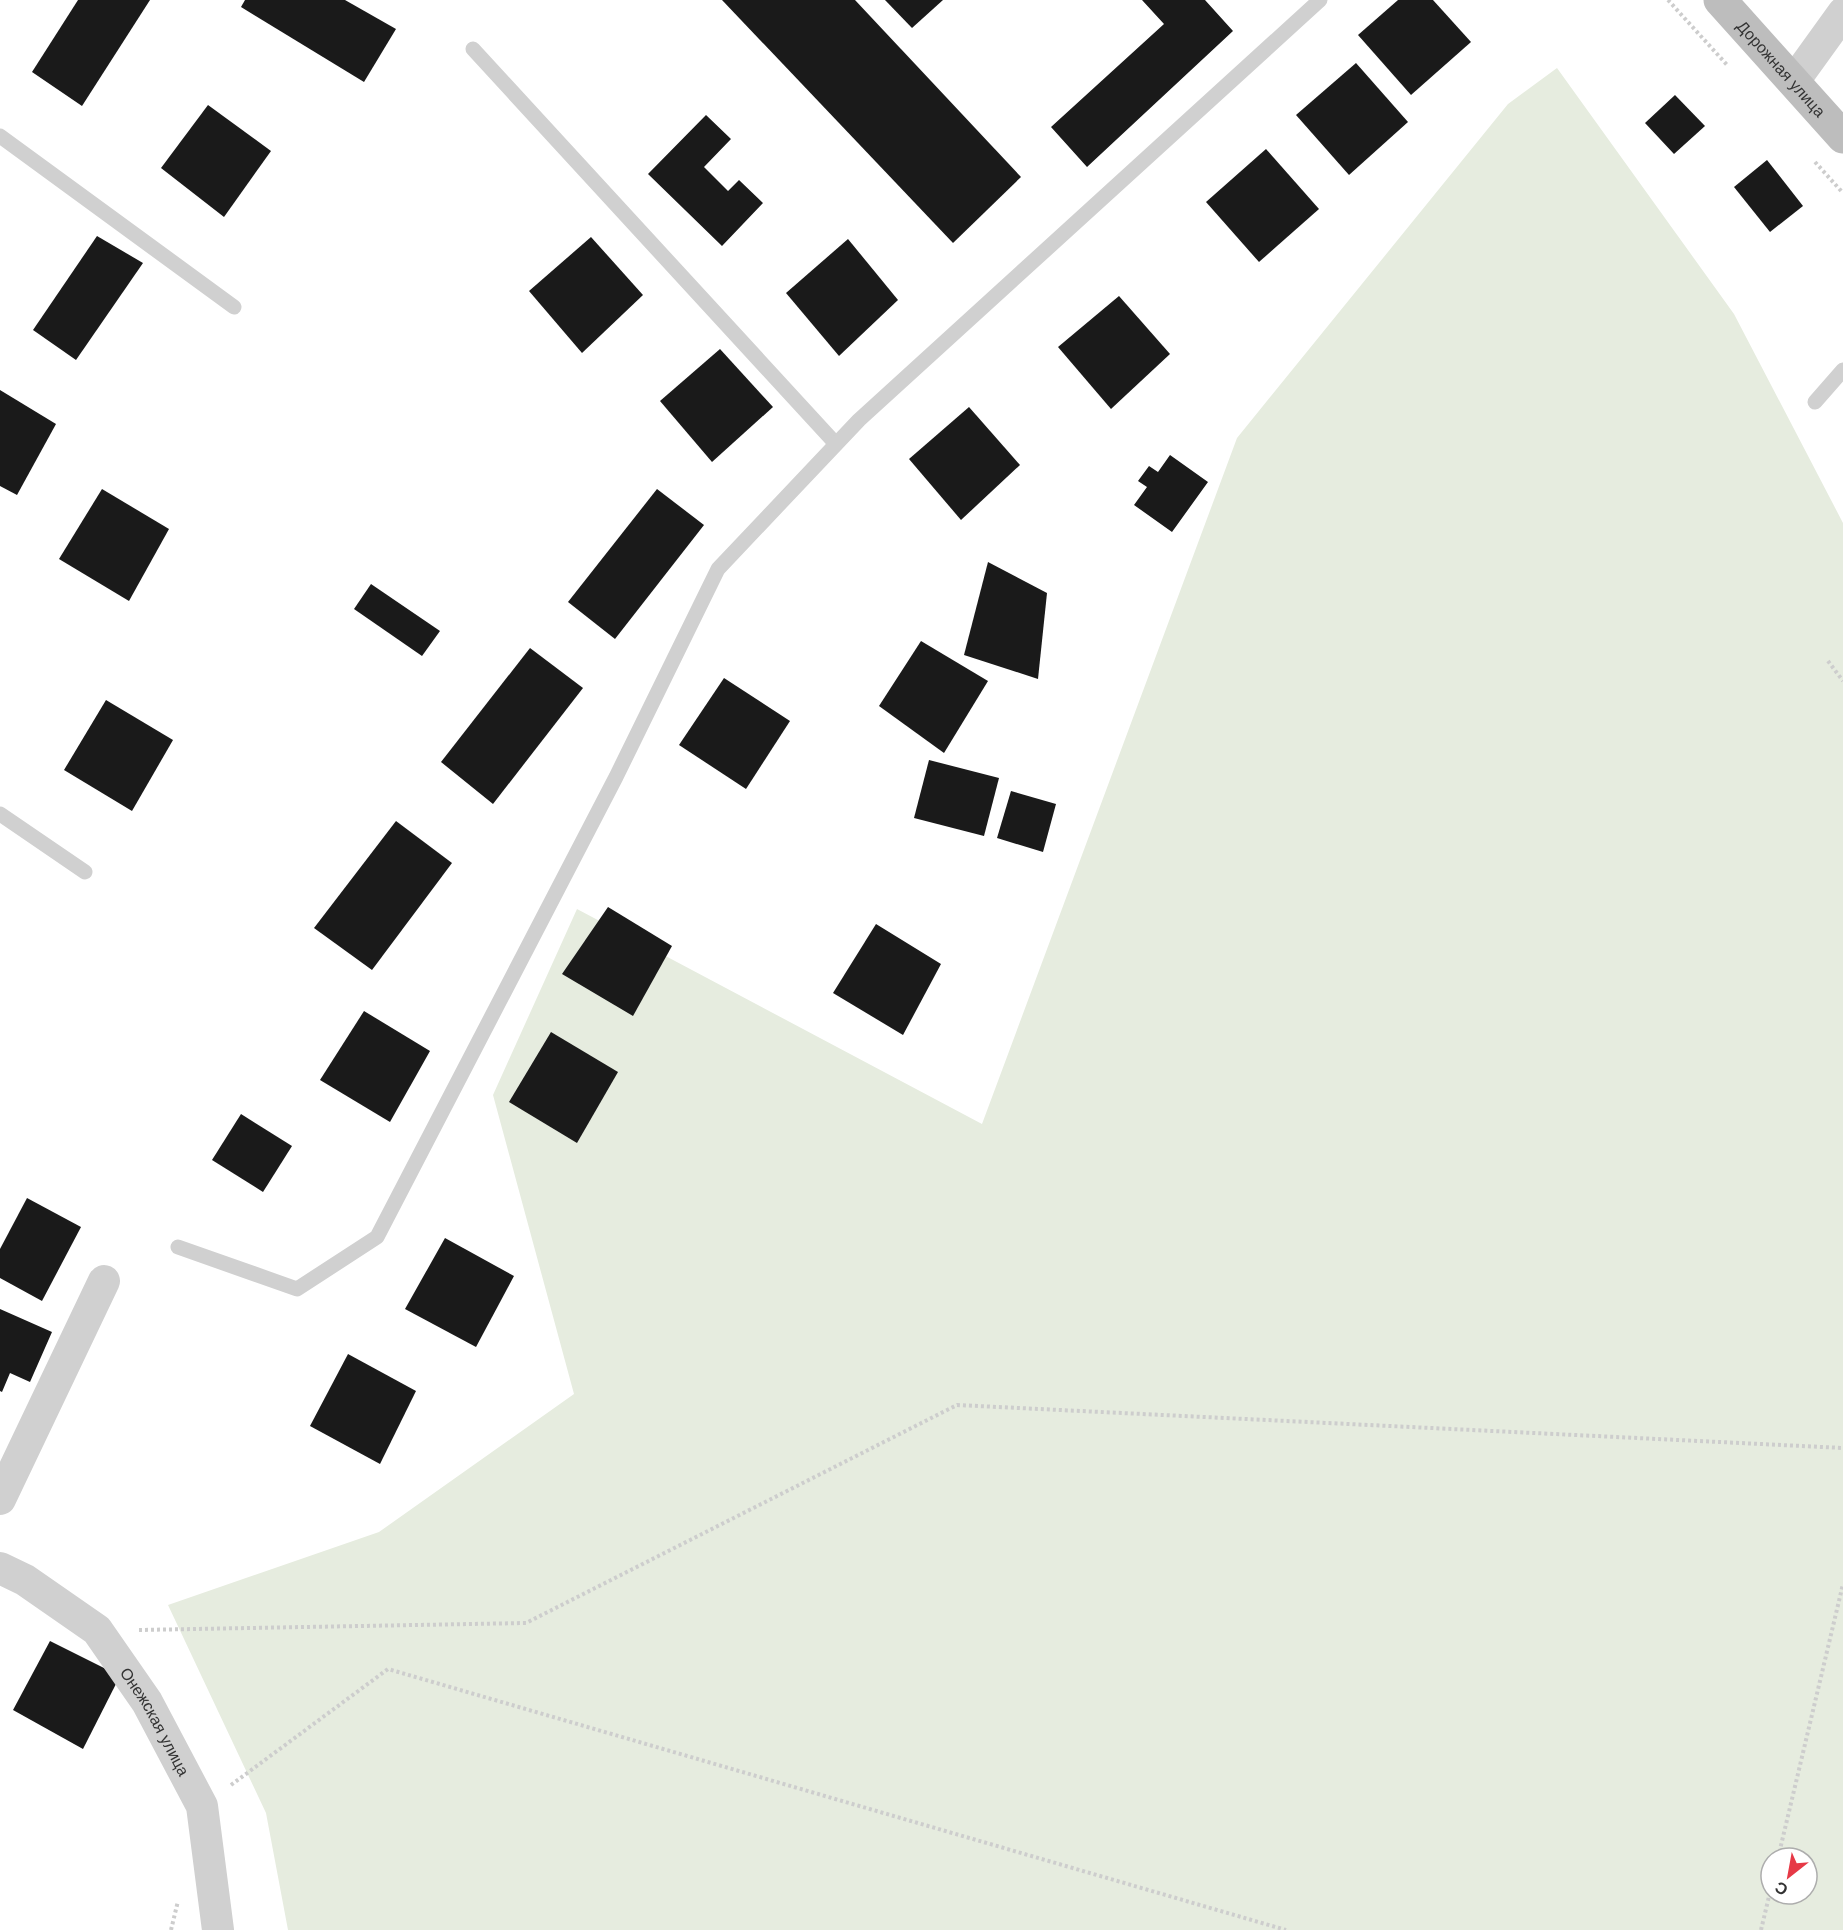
<svg xmlns="http://www.w3.org/2000/svg" width="1843" height="1930" font-family="Arial,sans-serif">
<rect width="100%" height="100%" fill="#fff"/>
<path fill="#e6ecdf" fill-rule="evenodd" d="M1557 68 1734 314 1843 523V1930H288L266 1813 168 1605 379 1532 574 1394 493 1095 577 909 982 1124 1237 438 1508 104ZM1771 1858H1807V1894H1771Z"/>
<g fill="#1a1a1a">
<path d="M78 0H150L82 106 32 72Z"/>
<path d="M245 0H345L396 29 364 82 241 7Z"/>
<path d="M722 0H855L1021 177 953 243Z"/>
<path d="M885 0H943L912 28Z"/>
<path d="M1142 0H1205L1233 31 1087 167 1051 127 1164 24Z"/>
<path d="M1398 0H1433L1471 42 1411 95 1358 35Z"/>
<path d="M1356 63 1408 122 1349 175 1296 115Z"/>
<path d="M1675 95 1705 126 1674 154 1645 123Z"/>
<path d="M208 105 271 151 224 217 161 168Z"/>
<path d="M706 115 731 139 704 167 728 191 739 180 763 203 722 246 648 174Z"/>
<path d="M1266 149 1319 209 1259 262 1206 202Z"/>
<path d="M1767 160 1803 206 1770 232 1734 187Z"/>
<path d="M97 236 143 263 76 360 33 330Z"/>
<path d="M591 237 643 295 582 353 529 291Z"/>
<path d="M848 239 898 300 839 356 786 293Z"/>
<path d="M1119 296 1170 354 1111 409 1058 347Z"/>
<path d="M720 349 773 407 712 462 660 401Z"/>
<path d="M0 390 56 424 17 495 0 486Z"/>
<path d="M969 407 1020 465 961 520 909 459Z"/>
<path d="M1170 455 1208 482 1172 532 1134 505 1147 487 1138 481 1149 466 1158 472Z"/>
<path d="M102 489 169 529 129 601 59 559Z"/>
<path d="M657 489 704 525 615 639 568 602Z"/>
<path d="M988 562 1047 593 1038 679 964 655Z"/>
<path d="M371 584 440 631 422 656 354 609Z"/>
<path d="M921 641 988 681 944 753 879 706Z"/>
<path d="M530 648 583 688 493 804 441 762Z"/>
<path d="M724 678 790 721 746 789 679 745Z"/>
<path d="M106 700 173 740 132 811 64 770Z"/>
<path d="M929 760 999 778 984 836 914 818Z"/>
<path d="M1011 791 1056 804 1043 852 997 838Z"/>
<path d="M396 821 452 863 372 970 314 928Z"/>
<path d="M608 907 672 946 633 1016 562 974Z"/>
<path d="M876 924 941 964 903 1035 833 993Z"/>
<path d="M364 1011 430 1051 390 1122 320 1080Z"/>
<path d="M551 1032 618 1072 577 1143 509 1102Z"/>
<path d="M241 1114 292 1146 263 1192 212 1160Z"/>
<path d="M27 1198 81 1227 42 1301 0 1278V1249Z"/>
<path d="M445 1238 514 1276 476 1347 405 1309Z"/>
<path d="M0 1309 52 1332 30 1382 10 1373 2 1392 0 1391Z"/>
<path d="M348 1354 416 1391 380 1464 310 1426Z"/>
<path d="M50 1641 120 1676 83 1749 13 1710Z"/>
</g>
<g fill="none" stroke-linecap="round" stroke-linejoin="round">
<g stroke="#cdcdcd" stroke-width="4" stroke-dasharray="3 3" stroke-linecap="butt">
<path d="M1668 0 1728 66"/>
<path d="M1815 162 1843 193"/>
<path d="M1828 661 1843 681"/>
<path d="M139 1630 526 1623 957 1405 1843 1448"/>
<path d="M231 1785 388 1669 1286 1930"/>
<path d="M1778 1858 1843 1584"/>
<path d="M171 1930 178 1901"/>
<path d="M1761 1930 1771 1888"/>
</g>
<g stroke="#d0d0d0" stroke-width="15">
<path d="M473 49 836 444"/>
<path d="M0 136 234 307"/>
<path d="M1815 402 1843 370"/>
<path d="M0 814 85 872"/>
<path d="M178 1247 297 1289 377 1237 616 777 718 569 859 420 1320 0"/>
</g>
<g stroke="#d0d0d0" stroke-width="32">
<path d="M1794 81 1843 13"/>
<path d="M0 1499 104 1281"/>
<path id="s1" d="M0 1568 25 1580 97 1630 147 1702 202 1806 218 1930"/>
</g>
<path stroke="#bdbdbd" stroke-width="33" id="s2" d="M1720 0 1843 137"/>
</g>
<g text-anchor="middle" dominant-baseline="central" stroke-width="6" stroke-linejoin="round" paint-order="stroke">
<g font-size="16" fill="#333" stroke="#fff">
<text stroke="none"><textPath href="#s2" startOffset="92">Дорожная улица</textPath></text>
<text stroke="none"><textPath href="#s1" startOffset="224">Онежская улица</textPath></text>
</g>
</g>
<g transform="translate(1789 1876) rotate(211)"><circle r="28" fill="#ffffff" stroke="#adadad" stroke-width="1.5"/>
<path d="M0-4.5L10 22L0 15L-10 22Z" fill="#e63946"/>
<text y="-9" font-size="16" font-weight="bold" text-anchor="middle" fill="#333333">С</text>
</g>
</svg>
